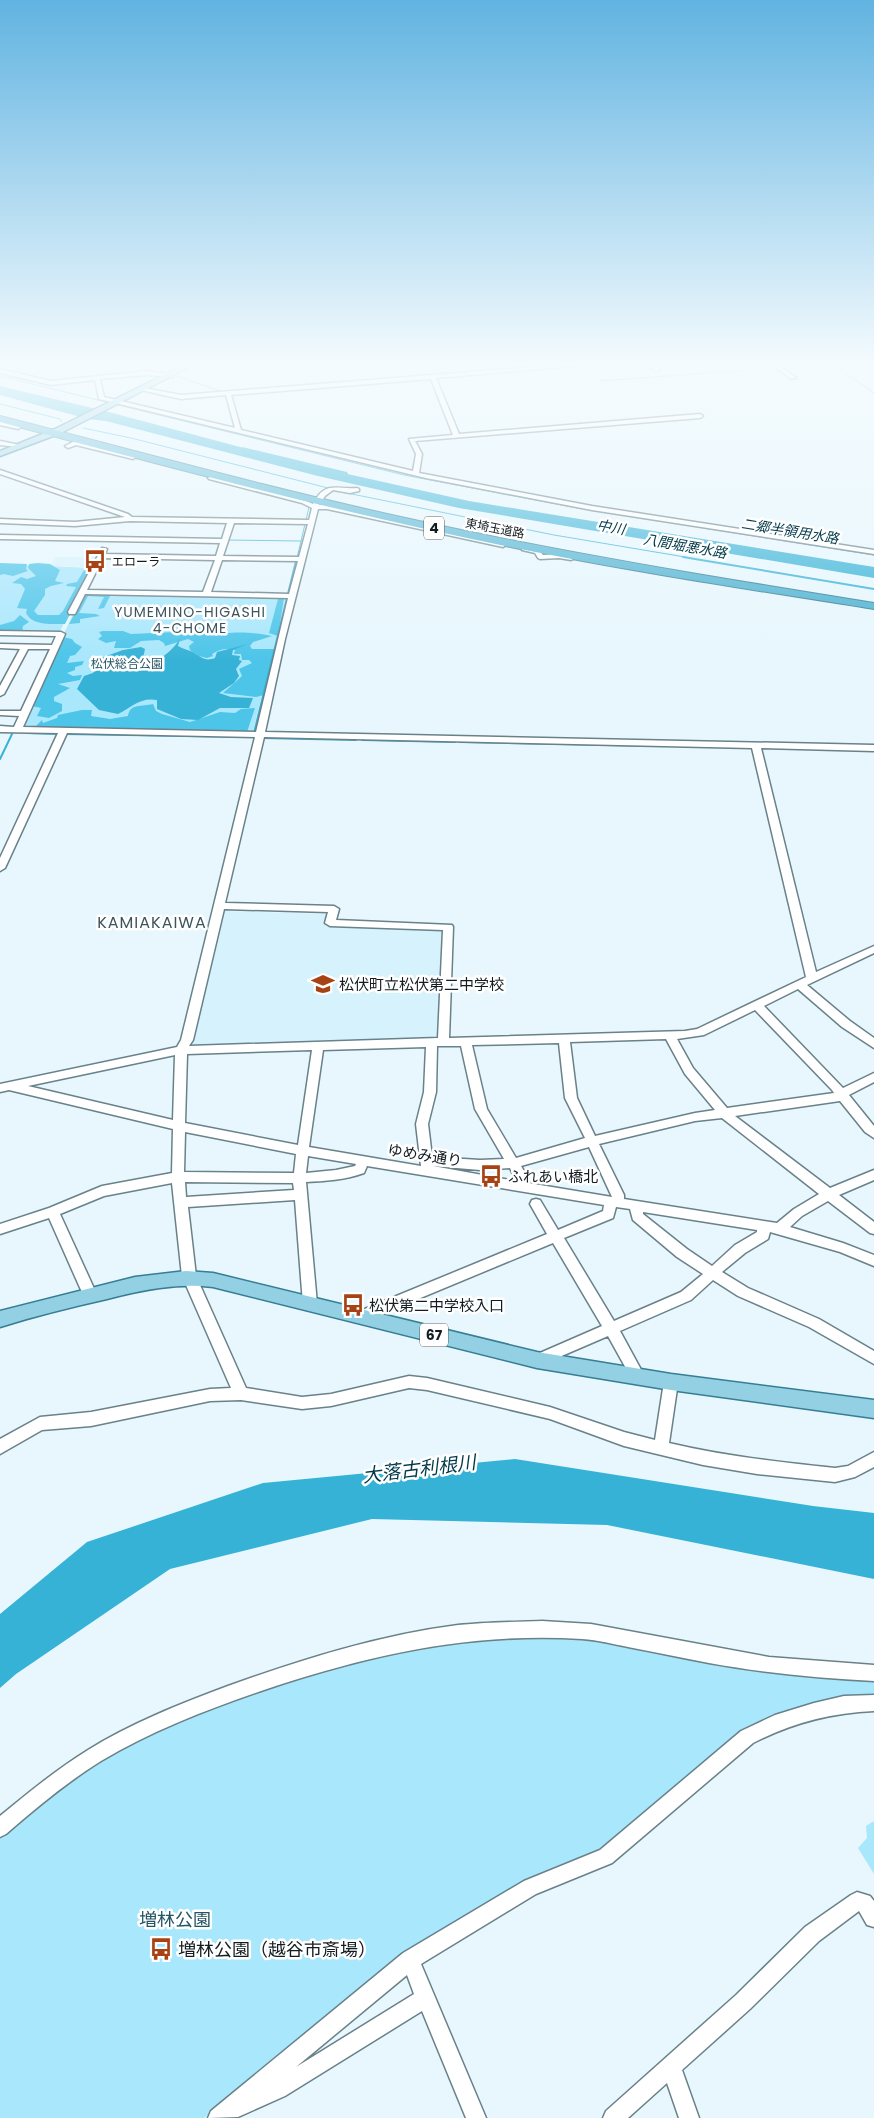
<svg xmlns="http://www.w3.org/2000/svg" width="874" height="2118" font-family="Poppins,'Noto Sans JP',sans-serif">
<rect width="100%" height="100%" fill="#e7f7fd"/>
<g fill="#d6f2fc">
<path d="M56 557H97L92 567 51 566Z"/>
<path d="M222 911 327 914 326 924 444 930 438 1039 191 1045Z"/>
</g>
<g fill="#a9e7fc">
<path d="M0 564 92 568 59 633 0 632Z"/>
<path d="M83 593 286 597 252 735 19 729Z"/>
<path d="M574 1637 599 1640 764 1672 874 1680V1695L843 1697 776 1714 742 1730 601 1849 530 1878 451 1926 231 2100 204 2118H0V1838L36 1806 87 1769 147 1735 249 1693 365 1657 463 1639Z"/>
<path d="M874 1821V1874L858 1848 867 1838 866 1826Z"/>
</g>
<g fill="#4dc5e9">
<path d="M0 563 27 564 26 569 28 571 13 576 4 574 0 575Z"/>
<path d="M38 563 50 564 60 570 55 581 64 583 51 586 45 589V595L34 611 38 615H59L63 611 76 587 66 586 67 584 77 582 84 570H92L65 624C53 624 32 626 26 613L27 609 17 608 25 589 21 584 12 583 21 577 27 579 36 576 28 568 29 564Z"/>
<path d="M85 594H111L104 608 98 609 104 597 88 596 79 613 96 614 100 616 80 619V623L69 624Z"/>
<path d="M113 594 284 598 278 636 269 633 278 599Z"/>
<path d="M20 615 29 622 23 626 22 633 0 632V625L14 621Z"/>
<path d="M103 631H123L131 634 176 632 180 634H213L216 636C228 630 259 633 272 636L253 642 250 646 252 649H276L264 695 256 697 223 693 242 676 239 669 252 663 249 660H242L241 654H234L235 650C226 648 220 649 212 654L213 656 207 658 199 656 190 650 189 646 194 642 188 639 165 646 164 643 159 640 141 641 130 648H114L116 641 106 643 98 639 102 636 99 632Z"/>
<path d="M63 637 72 639 75 643 82 647 75 655 70 656 67 663 84 661 82 665 75 667V670L67 673 73 676 82 675 80 680 58 684 70 688 54 697V701L62 704V711L49 718 37 716 41 708 32 706Z"/>
<path d="M153 704 156 711 162 714 190 722 220 712 235 713 241 709 255 708 247 732 34 728 42 720 43 723 57 718 58 715 82 710H92L91 716 110 719 128 716C130 703 142 707 153 704Z"/>
</g>
<g fill="#36b2d6">
<path d="M0 386 105 411 307 465 469 501 874 567V578L459 508 318 476 106 421 88 419 0 395Z"/>
<path d="M180 638 178 646C183 649 189 650 193 652 201 657 205 662 215 658L217 652 248 644 233 650 232 655 240 656 239 660 242 661 236 669 239 676 234 683 219 693 231 697 253 698 249 708H220L198 720 181 719 157 709V700C140 697 132 707 118 714L99 710 77 689 84 676 93 673 96 668 92 661 95 660 123 650 141 647 145 649 142 663C155 666 175 649 180 638Z"/>
<path d="M515 1459 813 1506 874 1513V1579L607 1525 372 1519 170 1569 16 1674 0 1688V1614L87 1542 263 1483Z"/>
</g>
<g fill="none" stroke-linecap="round" stroke-linejoin="round">
<g stroke="#36b2d6" stroke-width="1">
<path d="M832 364 874 393"/>
<path d="M587 365 602 381 823 364"/>
<path d="M502 372 588 366"/>
<path d="M0 376 404 475 572 507 874 555"/>
<path d="M177 376 223 392"/>
<path d="M0 404 60 419 62 422"/>
<path d="M83 428 131 438 332 489"/>
<path d="M337 491 554 535 691 558"/>
<path d="M313 499 327 489"/>
<path d="M226 540 301 541"/>
<path d="M297 558 310 503"/>
</g>
<g stroke="#36b2d6" stroke-width="2">
<path d="M683 557 874 589"/>
<path d="M27 733 60 734"/>
<path d="M65 734 252 737"/>
<path d="M253 737 297 557"/>
<path d="M262 738 356 740"/>
<path d="M362 740 455 742"/>
<path d="M460 742 554 744"/>
<path d="M560 744 654 746"/>
<path d="M660 746H671"/>
<path d="M760 748H776"/>
<path d="M0 759 12 734"/>
</g>
<path fill="#36b2d6" fill-rule="evenodd" d="M242 447 347 472 348 474 341 476 242 451Z"/>
<defs>
<g id="minor">
<path d="M571 364H597L436 378 459 434 700 414 703 416 700 418 415 441 422 454 419 473 592 506 874 550V554L592 510 426 478 99 399 95 380 51 385 0 373V369L51 381 146 371 171 374 173 377 146 375 100 379 104 397 235 428 226 395 181 399 141 390 144 388 181 395ZM431 379 453 435 409 439 416 454 413 471 241 430 231 395Z"/>
<path d="M649 364H654L660 370 655 371Z"/>
<path d="M772 364H778L796 378 791 379Z"/>
<path d="M0 421 20 426 21 427 18 429 0 425Z"/>
<path d="M0 441 20 445 17 447 0 445Z"/>
<path d="M75 441 135 456 136 457 133 459 76 445 68 448 65 446Z"/>
<path d="M0 470 128 514 132 517 309 520 312 508 302 503 209 479 208 478 211 476 306 501 313 504C325 480 337 490 357 488L359 489V491L350 493 333 490 325 496 319 505H327L505 544 506 545 503 547 327 509H318L285 639 265 732 874 745V751L761 748 816 972 874 946V953L807 985 850 1021 874 1038V1048L842 1027 798 989 764 1006 843 1088 874 1073V1082L849 1095 874 1126V1138L865 1132 840 1101 735 1116 830 1188 874 1170V1180L839 1195 874 1222V1234L870 1233 828 1201 802 1216 790 1227 843 1243 874 1255V1266L840 1252 770 1232 768 1239 745 1253 722 1272 748 1288 819 1319 874 1351V1364L809 1327 738 1296 713 1280 691 1300 620 1331 645 1377 643 1381 638 1383 633 1381 608 1336 543 1364 538 1366 533 1364 531 1360 533 1356 602 1326 553 1243 365 1321 360 1323 355 1321 353 1317 355 1313 547 1234 530 1204 532 1200 536 1199 540 1200 558 1230 603 1211 604 1205 367 1166 364 1173C345 1180 325 1181 306 1182L317 1304 315 1308 310 1310 305 1308 303 1304 295 1200 188 1207 196 1276 246 1388 302 1397 331 1394 409 1376 427 1378 550 1407 624 1432 655 1440 664 1382 666 1378 671 1376 676 1378 678 1382 669 1443C724 1456 779 1462 835 1468L848 1466 874 1452V1467L855 1477 835 1482 757 1474 703 1465 624 1446 550 1419 427 1390 409 1388 331 1406 302 1409 241 1400 210 1401 91 1426 42 1430 0 1454V1439L40 1417 91 1412 210 1389 231 1388 182 1276 172 1183 104 1196 60 1214 97 1295 95 1299 90 1301 85 1299 49 1218 0 1234V1224L49 1208 102 1186 172 1173 173 1129 9 1090 0 1092V1084L177 1047 181 1040 255 737 67 733 5 868 0 871V858L58 733 0 732V726L14 727 19 716 0 715V711H21L50 649H28L4 694 0 696V686L20 649 0 648V644L52 645 56 636 0 635V631L61 632 65 634 23 727 256 732 288 598 85 594 75 614H69L68 612 102 548 107 549 105 554 216 556 220 543 0 539V535L222 539 227 523 130 521 75 526 0 523V519L75 522 125 517 0 474ZM234 523 308 524 299 557 223 556ZM103 558 215 560 203 592 87 590ZM222 560 298 561 289 594 211 592ZM264 737 752 748 806 977 697 1029 685 1031 449 1038 453 927 452 925 336 920 339 909 334 906 225 903ZM224 909 328 912 325 923 330 926 443 930 438 1038 189 1046 193 1040ZM755 1010 832 1090 834 1093 727 1108 693 1068 677 1039 704 1035ZM666 1039 685 1074 715 1110 695 1113 595 1136 577 1098 570 1042ZM559 1043 565 1098 585 1138 516 1158 487 1109 472 1045ZM437 1046H461L475 1109 504 1159 480 1160 432 1157 428 1124 436 1092ZM426 1047 424 1092 416 1124 421 1166 309 1147 323 1050ZM312 1050 298 1145 185 1123 187 1054ZM175 1055 173 1120 28 1086ZM722 1118 819 1194 794 1209 777 1223 624 1199V1195L599 1144 695 1121ZM185 1132 296 1154 294 1173 184 1172ZM589 1147 612 1197 528 1183V1178L521 1166ZM308 1156 356 1164 355 1166 336 1170 306 1173ZM433 1166 480 1170 510 1168 516 1181ZM185 1182 293 1183 294 1190 186 1197ZM616 1207 630 1209 633 1220 677 1257 703 1274 681 1292 614 1321 564 1238 613 1218ZM643 1212 757 1230V1232L735 1245 712 1266 687 1249 643 1214Z"/>
<path d="M524 547 540 551 543 555 559 554 575 558 571 560 559 558 540 559 538 558 535 553 522 550V548Z"/>
<path d="M542 1621 591 1624 769 1657 874 1665V1681C818 1678 764 1673 709 1663 682 1658 655 1652 628 1647 613 1644 598 1640 582 1639 469 1632 368 1655 261 1691 206 1710 151 1731 101 1761 67 1782 36 1808 6 1834L0 1837V1816C28 1793 56 1770 88 1750 131 1723 180 1704 228 1686 303 1659 380 1635 458 1625 486 1622 514 1622 542 1621Z"/>
<path d="M874 1695V1711C830 1713 792 1723 753 1743L612 1863 536 1894 421 1964 486 2118H466L422 2011 285 2096 238 2117 208 2118 211 2111 403 1953 524 1881 600 1850 741 1731 775 1715 814 1703 844 1696ZM407 1975 414 1994 296 2067Z"/>
<path d="M857 1892 870 1896 874 1901V1927L867 1925 859 1911 819 1941 750 2009 682 2070 699 2118H679L667 2083 628 2118H603L606 2111 736 1995 805 1927 851 1895Z"/>
</g>
<g id="major">
<path d="M186 364H195L61 433 0 456V451L55 429Z"/>
<path d="M186 1271 213 1273 537 1352 671 1374 874 1400V1418L671 1390 537 1368 213 1287C176 1283 143 1290 107 1299 71 1307 35 1316 0 1327V1311L135 1277Z"/>
</g>
<path id="highway" d="M0 416C137 451 272 489 410 519 563 553 719 578 874 603V609C754 590 634 572 515 548 342 513 171 468 0 422Z"/>
</defs>
<use href="#minor" stroke="#698189" stroke-width="3"/>
<use href="#major" stroke="#377d93" stroke-width="3"/>
<use href="#highway" stroke="#377d93" stroke-width="2"/>
<use href="#minor" fill="#fff" fill-rule="evenodd"/>
<use href="#major" fill="#93d0e3" fill-rule="evenodd"/>
<use href="#highway" fill="#4bb1d1" fill-rule="evenodd"/>
</g>
<linearGradient id="sky" x2="0" y2="1"><stop stop-color="#61b3e1"/><stop offset="0.55" stop-color="#f4fbfe"/><stop offset="1" stop-color="#f4fbfe" stop-opacity="0"/></linearGradient>
<rect width="874" height="661" fill="url(#sky)"/>
<defs>
<symbol id="bus-bare" viewBox="-9 -9 18 18"><path d="M-5-6H5V4H4V6H2V4H-2V6H-4V4H-5ZM-3.5-4V0h7V-4ZM-3.5 1.2v1.5H-2V1.2ZM2 1.2v1.5H3.5V1.2Z" fill="#a64213" stroke="#fff" stroke-width="2.5" paint-order="stroke"/></symbol>
<symbol id="school-bare" viewBox="-9 -9 18 18"><path d="M0-5L7-2L0 1L-7-2ZM-4 1L0 2.5L4 1V4Q0 6-4 4Z" fill="#a64213" stroke="#fff" stroke-width="2.5" paint-order="stroke"/></symbol>
</defs>
<g fill-rule="evenodd">
<use href="#bus-bare" x="79" y="545" width="32" height="32"/>
<use href="#school-bare" x="307" y="968" width="32" height="32"/>
<use href="#bus-bare" x="475" y="1160" width="32" height="32"/>
<use href="#bus-bare" x="337" y="1289" width="32" height="32"/>
<use href="#bus-bare" x="145" y="1933" width="32" height="32"/>
</g>
<g text-anchor="middle" dominant-baseline="central" stroke-width="5" stroke-linejoin="round" paint-order="stroke">
<g font-size="12" fill="#131c20" stroke="#fff">
<text transform="translate(495 528) rotate(11)">東埼玉道路</text>
</g>
<g font-size="12" fill="#131c20" stroke="#fff" text-anchor="start">
<text x="112" y="561">エローラ</text>
</g>
<g font-size="12" fill="#245565" stroke="#fff">
<text x="127" y="663">松伏総合公園</text>
</g>
<g font-size="14" font-style="italic" fill="#023a49" stroke="#fff">
<text transform="translate(611 527) rotate(10)">中川</text>
<text transform="translate(790 531) rotate(9)">二郷半領用水路</text>
<text transform="translate(685 546) rotate(10)">八間堀悪水路</text>
</g>
<g fill="#fff" stroke="#5a6063" stroke-width="1">
<rect x="424" y="516.5" width="20" height="23" rx="4"/>
<rect x="420" y="1323.5" width="28" height="23" rx="4"/>
</g>
<g font-size="14" font-weight="bold" fill="#131c20">
<text x="434" y="528">4</text>
<text x="434" y="1335">67</text>
</g>
<g font-size="14" letter-spacing="1" fill="#3d545c" stroke="#fff">
<text x="190" y="612">YUMEMINO-HIGASHI<tspan x="190" dy="16">4-CHOME</tspan></text>
</g>
<g font-size="15" fill="#131c20" stroke="#fff" text-anchor="start">
<text x="339" y="984">松伏町立松伏第二中学校</text>
<text x="508" y="1176">ふれあい橋北</text>
<text x="369" y="1305">松伏第二中学校入口</text>
</g>
<g font-size="15" fill="#131c20" stroke="#fff">
<text transform="translate(425 1155) rotate(9)">ゆめみ通り</text>
</g>
<g font-size="16" letter-spacing="1" fill="#3d545c" stroke="#fff">
<text x="152" y="922">KAMIAKAIWA</text>
</g>
<g font-size="18" fill="#245565" stroke="#fff">
<text x="175" y="1919">増林公園</text>
</g>
<g font-size="18" fill="#131c20" stroke="#fff" text-anchor="start">
<text x="178" y="1949">増林公園（越谷市斎場）</text>
</g>
<g font-size="19" font-style="italic" fill="#023a49" stroke="#fff">
<text transform="translate(419 1469) rotate(-7)">大落古利根川</text>
</g>
</g>
</svg>
